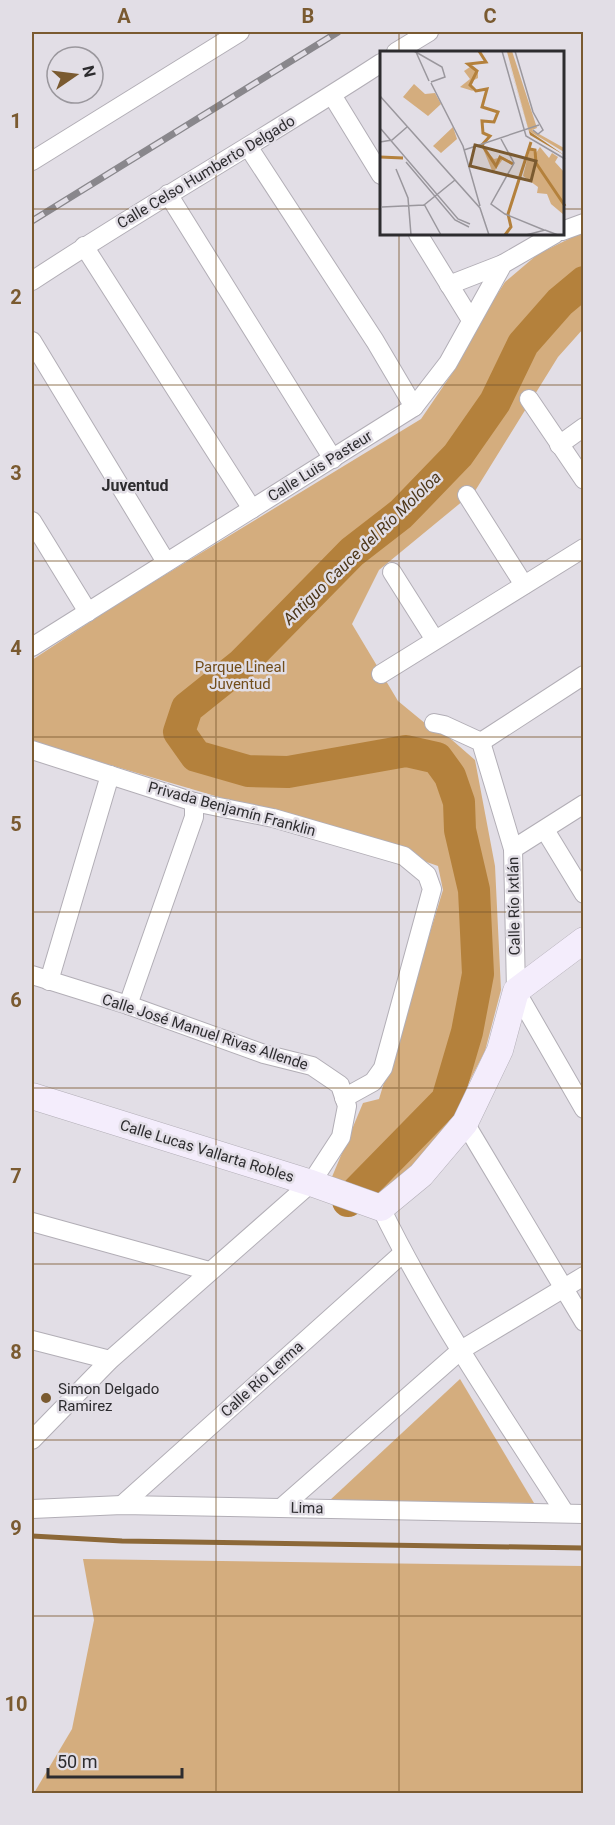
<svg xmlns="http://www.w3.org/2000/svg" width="615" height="1825" font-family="Roboto,sans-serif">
<rect width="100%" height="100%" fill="#e2dee6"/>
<g fill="#d4ad7e">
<path d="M583 232V329L558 357 475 491 379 570 352 624 398 701 432 729 444 733 475 760 495 866 501 990 485 1051 447 1125 383 1205 329 1184 363 1103 379 1099 443 890 438 866 361 839 32 742V660L122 601 421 419 453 372 475 329 505 282 538 254Z"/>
<path d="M460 1379 534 1503 329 1501Z"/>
<path d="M83 1559 583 1566V1793H34L72 1729 94 1620Z"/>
</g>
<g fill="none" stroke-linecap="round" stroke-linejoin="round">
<path stroke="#8c6838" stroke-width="5" d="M32 1536 122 1541 584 1548"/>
<path stroke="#b4813c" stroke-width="32" d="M348 1201 447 1100 467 1032 478 974 474 890 460 830 459 802 450 776 437 758 406 751 288 772 248 771 196 756 179 732 187 708 242 664 352 552 401 514 458 455 495 402 523 344 560 302 584 282"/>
<defs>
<g id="street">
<path d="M396 52 429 32"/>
<path d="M332 95 381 175"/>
<path d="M249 148 375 341 414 407"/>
<path d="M32 161 240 32"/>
<path d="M168 194 333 459"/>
<path d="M562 231 584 223"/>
<path d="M418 234 471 320"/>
<path d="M84 246 252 509"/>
<path d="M32 281C147 205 266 138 381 63"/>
<path d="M449 285 503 264"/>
<path d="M32 341 166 562"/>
<path d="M529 399 584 480"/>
<path d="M559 445 584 427"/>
<path d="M467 495 524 585"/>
<path d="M32 521 88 612"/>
<path d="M392 572 435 640"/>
<path d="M32 647 414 407 448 363 503 264 555 234"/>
<path d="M381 674 584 548"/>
<path d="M434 723 444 725 481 742 513 849 516 991 584 1109"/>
<path d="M481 742 584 675"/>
<path d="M32 750 194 802 273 818 404 856 427 875 432 889 383 1068 373 1082 344 1098"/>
<path d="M545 830 584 894"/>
<path d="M513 849 584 804"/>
<path d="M32 975 128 1005 264 1054 312 1066 340 1085 347 1106 341 1137 311 1183 110 1360 32 1440"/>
<path d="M49 981 110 775"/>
<path d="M128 1005 194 817V802"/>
<path d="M465 1123 584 1322"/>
<path d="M381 1208C433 1315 501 1413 565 1513"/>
<path d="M32 1222 209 1271"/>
<path d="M32 1340 110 1360"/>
<path d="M122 1505 403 1253"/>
<path d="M281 1508 461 1350 584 1276"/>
<path d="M32 1509 122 1505 584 1514"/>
</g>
<path id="secondary" d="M32 1096 311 1183 381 1208 421 1175 465 1123 500 1050 516 991 584 940"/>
</defs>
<use href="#street" stroke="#b2aeb6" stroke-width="20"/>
<use href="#secondary" stroke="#b2aeb6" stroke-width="27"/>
<use href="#street" stroke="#fff" stroke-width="18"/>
<use href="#secondary" stroke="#f4edfc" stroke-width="26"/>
<defs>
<path id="rail" d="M32 221 338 32"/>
</defs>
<use href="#rail" stroke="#89878c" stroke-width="7"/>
<use href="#rail" stroke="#e2dee6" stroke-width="4.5" stroke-dasharray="14" stroke-linecap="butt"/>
</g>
<path fill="none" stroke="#7a5a30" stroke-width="1.5" stroke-opacity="0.55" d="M216 32V1794M399 32V52M32 209H381M562 209H584M399 234V1794M32 385H584M32 561H584M32 737H584M32 912H584M32 1088H584M32 1264H584M32 1440H584M32 1616H584"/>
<circle fill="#7a5a30" stroke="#e2dee6" stroke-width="2" cx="46" cy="1398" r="6"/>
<g text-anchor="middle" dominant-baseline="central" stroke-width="5" stroke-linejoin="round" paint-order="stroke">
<g font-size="15" fill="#2d2c2f" stroke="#e2dee6">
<text transform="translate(206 172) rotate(-31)">Calle Celso Humberto Delgado</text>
<text transform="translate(320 466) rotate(-32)">Calle Luis Pasteur</text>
<text transform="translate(232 809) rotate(15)">Privada Benjamín Franklin</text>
<text transform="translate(514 906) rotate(-91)">Calle Río Ixtlán</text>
<text transform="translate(205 1032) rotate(18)">Calle José Manuel Rivas Allende</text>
<text transform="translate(207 1151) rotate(17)">Calle Lucas Vallarta Robles</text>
<text transform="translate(262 1379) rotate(-42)">Calle Río Lerma</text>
<text transform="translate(307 1508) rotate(1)">Lima</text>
</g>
<g font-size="15" fill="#724e1b" stroke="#e2dee6">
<text x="240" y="667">Parque Lineal<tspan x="240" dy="17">Juventud</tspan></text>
</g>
<g font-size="15" fill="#2d2c2f" stroke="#e2dee6" text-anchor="start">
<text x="58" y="1389">Simon Delgado<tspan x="58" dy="17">Ramirez</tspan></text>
</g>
<g font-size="16" font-weight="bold" fill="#2d2c2f" stroke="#e2dee6">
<text x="135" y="485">Juventud</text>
</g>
<g font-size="16" font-style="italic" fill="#4c3618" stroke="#e2dee6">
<text transform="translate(362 548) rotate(-44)">Antiguo Cauce del Río Mololoa</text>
</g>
</g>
<g transform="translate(380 51)">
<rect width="184" height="184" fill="#e2dee6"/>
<path d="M132 0 157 77 152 79 184 97V101L149 80 127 1ZM90 16 98 20V27L90 31 93 40 80 36 90 28 84 20ZM34 33 45 43 55 42 61 53 48 65 23 46ZM73 76 77 88 61 102 53 95ZM102 95 114 108 123 106 133 112 123 108 113 122ZM160 96 169 107 172 102 178 106 175 111 184 121V164L171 153 167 143 157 142 158 136 143 125 150 97 156 102Z" fill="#d4ad7e"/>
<path d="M126 1 149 80 184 104 150 84Z" fill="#b4813c"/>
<path fill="none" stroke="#b4813c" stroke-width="3" d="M99 0 106 11 88 13 97 20 90 34 96 40 107 38 102 56 118 61 114 71 102 70 103 82 110 85 102 94 116 115 120 106 133 113M150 98 155 99 156 112 185 155M0 106 23 107M125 184 131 176 128 163 151 91"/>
<path fill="none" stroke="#9a979d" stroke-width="1.5" d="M34 0 62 16 65 26 51 31M122 0 146 85 185 108M135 0 153 61 163 79 158 83 153 79M36 1 49 30M51 32 83 95 100 155M0 45 100 157 109 184M1 78 78 168 90 173M121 88 134 112 111 153 125 163 164 179M0 91 12 89 27 76M84 99 159 74M26 111 75 169 89 176M16 118 28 147 31 184M44 153 61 184M2 156 44 154 75 129M146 184 165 179 178 184"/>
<path fill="#7a5a30" fill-opacity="0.15" stroke="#7a5a30" stroke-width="3" d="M95 94 156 110 151 130 90 115Z"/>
<rect width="184" height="184" fill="none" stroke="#2d2c2f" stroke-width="3"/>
</g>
<rect width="615" height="1825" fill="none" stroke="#e2dee6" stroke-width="66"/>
<g transform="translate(75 75) rotate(76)"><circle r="28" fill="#e2dee6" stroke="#9a979d" stroke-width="1.5"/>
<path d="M0-4.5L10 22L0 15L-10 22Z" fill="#7a5a30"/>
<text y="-9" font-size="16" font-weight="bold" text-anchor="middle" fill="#2d2c2f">N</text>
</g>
<path d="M48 1768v9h134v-9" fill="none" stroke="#2d2c2f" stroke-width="3"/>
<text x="57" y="1768" font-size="18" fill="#2d2c2f" stroke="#e2dee6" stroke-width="4.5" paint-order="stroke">50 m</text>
<rect x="33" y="33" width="549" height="1759" fill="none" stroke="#7a5a30" stroke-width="2"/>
<g font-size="20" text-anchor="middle" font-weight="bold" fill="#7a5a30">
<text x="124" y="23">A</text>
<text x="308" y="23">B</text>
<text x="490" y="23">C</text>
<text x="16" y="128">1</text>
<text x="16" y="304">2</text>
<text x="16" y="480">3</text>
<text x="16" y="655">4</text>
<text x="16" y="831">5</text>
<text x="16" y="1007">6</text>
<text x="16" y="1183">7</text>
<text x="16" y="1359">8</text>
<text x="16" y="1535">9</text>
<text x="16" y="1711">10</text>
</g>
</svg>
